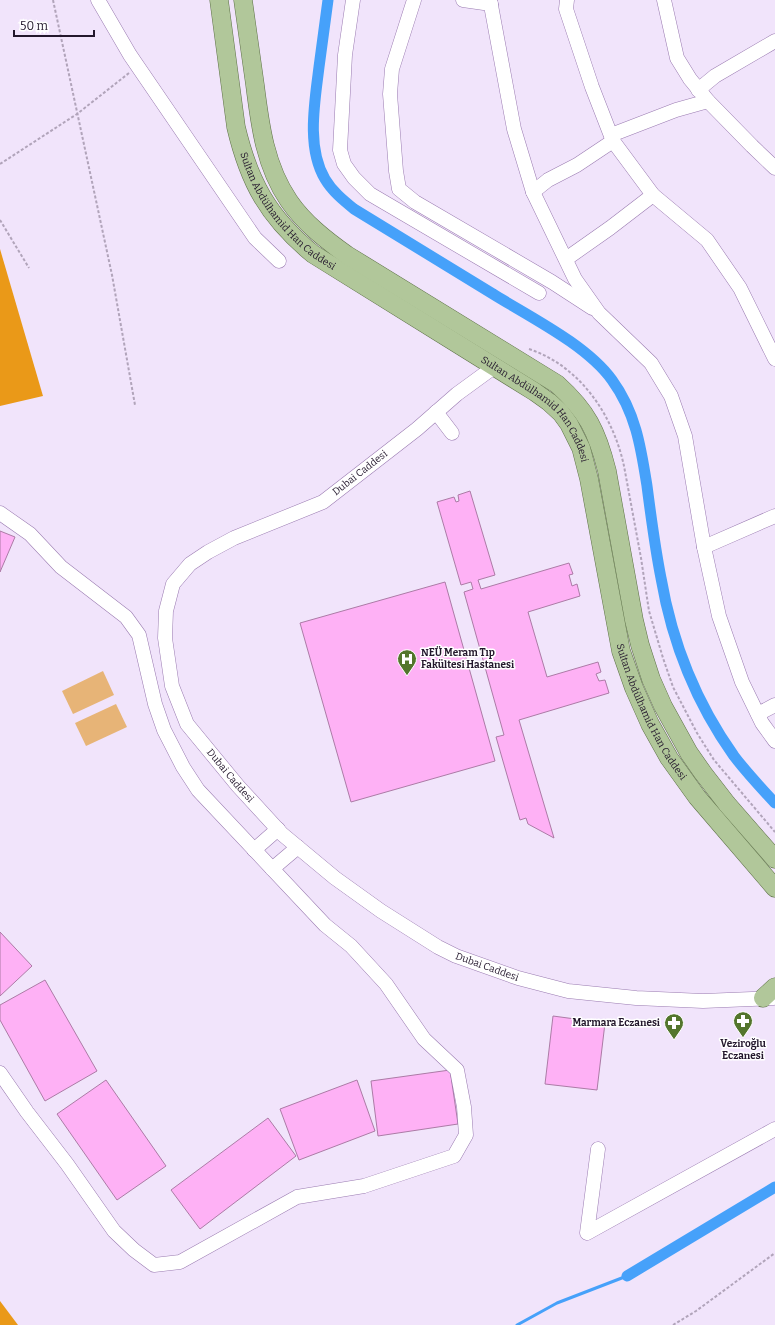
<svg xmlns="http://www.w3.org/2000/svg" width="775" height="1325" font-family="Bitter,serif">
<rect width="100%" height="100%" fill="#f1e4fb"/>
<g fill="#e7b477">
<path d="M103 671 114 695 73 714 62 691Z"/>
<path d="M116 704 127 727 86 746 75 723Z"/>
</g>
<g fill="#ea9918">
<path d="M0 249 43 396 0 406Z"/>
<path d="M0 1301 18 1325H0Z"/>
</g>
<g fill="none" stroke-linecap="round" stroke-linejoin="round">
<path stroke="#46a1fa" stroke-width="3" d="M517 1325 557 1303 627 1276"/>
<g stroke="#46a1fa" stroke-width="11">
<path d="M328 0C325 22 322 45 319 67 315 101 306 147 325 179 332 191 343 200 354 209 401 238 447 266 493 294 530 317 587 345 612 380 636 413 641 448 647 486 651 517 655 548 661 578 672 642 697 704 734 756 747 773 761 788 775 803"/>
<path d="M627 1276 775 1187"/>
</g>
</g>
<g fill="#feb1f5" stroke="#ac7ba6">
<path d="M470 491 495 575 478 580 481 589 569 563 573 574 569 575 572 586 577 584 580 596 528 612 547 677 598 662 601 672 596 674 599 681 605 680 609 693 519 720 554 838 528 824 526 818 520 820 496 737 504 735 464 592 473 589 471 582 461 585 437 502 454 497 456 502 459 501 458 495Z"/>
<path d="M0 531 15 537 0 572Z"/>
<path d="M445 582 495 761 351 802 300 623Z"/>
<path d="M0 932 32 966 0 996Z"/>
<path d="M45 980 97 1071 45 1101 0 1020V1005Z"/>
<path d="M553 1016 605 1023 597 1090 545 1084Z"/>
<path d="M450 1070 458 1124 378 1136 371 1081Z"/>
<path d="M106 1080 166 1166 117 1200 57 1114Z"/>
<path d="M357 1080 375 1131 299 1160 280 1109Z"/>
<path d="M268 1118 296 1156 200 1229 171 1190Z"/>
</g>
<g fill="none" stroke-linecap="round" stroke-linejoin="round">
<defs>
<g id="minor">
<path d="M98 0 130 55 255 238 279 261"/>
<path d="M353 0 345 55 340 150 344 164 354 178 370 194 539 293"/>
<path d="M414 0 392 69 390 94 396 171 399 189 415 202 552 282 592 308"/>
<path d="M463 0 491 4"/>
<path d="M490 0 514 129 533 192 575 279 599 313 651 363 671 396 685 436 704 547 719 616 742 682 762 723 775 741"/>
<path d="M567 0 566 9 592 87 613 141 653 195 707 240 740 288 775 359"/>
<path d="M664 0 677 58 690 79 708 101 752 146 775 168"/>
<path d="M698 90 715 76 775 41"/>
<path d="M611 135 676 110 708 101"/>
<path d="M533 192 548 180 577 165 613 141"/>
<path d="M566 259 610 228 653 195"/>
<path id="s1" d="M494 367 457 394 417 429 323 502 234 538 208 552 190 564 173 584 166 611 165 638 172 686 187 724 238 786 282 834 335 878 381 911 438 947 456 956 518 978 568 991 636 998 703 1001 773 998"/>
<path d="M436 412 452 433"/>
<path d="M0 513 30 534 61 567 126 617 139 635 155 704 164 730 183 767 198 790 325 925 351 946 386 984 424 1039 457 1070 464 1107 466 1135 454 1156 364 1186 297 1197 180 1262 154 1265 134 1250 114 1231 67 1164 27 1112 0 1073"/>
<path d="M704 547 775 516"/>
<path d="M758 714 775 705"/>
<path d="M254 850 278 829"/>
<path d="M272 869 298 847"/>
<path d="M598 1149 587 1233 775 1129"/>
</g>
<g id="major">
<path id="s2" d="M219 0 236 127C249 182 268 217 313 254L535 392 549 402 561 413 569 424 581 448 589 479 621 651 634 688 650 724 669 758 697 797 775 888"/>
<path d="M243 0C247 28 251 57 255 85 260 125 265 166 289 201 304 223 326 240 347 255L557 384C587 411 597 431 607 471L634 620 640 645 651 679 663 706 689 753 703 773 727 804 775 859"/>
<path d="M763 998 775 987"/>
</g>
</defs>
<use href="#minor" stroke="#9a7bb1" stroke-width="15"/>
<use href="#major" stroke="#5e7148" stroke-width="19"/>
<g stroke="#b1a4ba" stroke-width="2" stroke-dasharray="3 2" stroke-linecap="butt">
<path d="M53 0 112 275 135 405"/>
<path d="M0 164 77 114 129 73"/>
<path d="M0 220 29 268"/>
<path d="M529 349C580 366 613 415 624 466L641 558 649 611 663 658 673 687 697 733 714 760 775 832"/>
<path d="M673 1325 696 1311 775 1253"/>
</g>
<use href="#minor" stroke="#fff" stroke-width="14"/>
<use href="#major" stroke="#b1c79a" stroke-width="18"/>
</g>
<defs>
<symbol id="hospital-pin" viewBox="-11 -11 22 30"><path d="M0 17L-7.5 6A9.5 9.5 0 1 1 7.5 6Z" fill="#53752c" stroke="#fff"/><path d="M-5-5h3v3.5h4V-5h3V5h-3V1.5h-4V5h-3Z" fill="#fff"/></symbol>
<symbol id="pharmacy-pin" viewBox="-11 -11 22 30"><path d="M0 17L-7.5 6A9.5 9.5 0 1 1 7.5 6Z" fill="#53752c" stroke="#fff"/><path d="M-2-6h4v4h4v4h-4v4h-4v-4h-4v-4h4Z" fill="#fff"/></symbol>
</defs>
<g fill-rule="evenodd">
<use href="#hospital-pin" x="396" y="648" width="22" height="30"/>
<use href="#pharmacy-pin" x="732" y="1010" width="22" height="30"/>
<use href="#pharmacy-pin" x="663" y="1012" width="22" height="30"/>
</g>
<g text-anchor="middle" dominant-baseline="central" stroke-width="3" stroke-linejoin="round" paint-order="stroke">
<g font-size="10" fill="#23172c" stroke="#fff">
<text stroke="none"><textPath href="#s2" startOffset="230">Sultan Abdülhamid Han Caddesi</textPath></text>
<text stroke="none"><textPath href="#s2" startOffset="554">Sultan Abdülhamid Han Caddesi</textPath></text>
<text transform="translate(360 473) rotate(-38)">Dubai Caddesi</text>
<text stroke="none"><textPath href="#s2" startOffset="890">Sultan Abdülhamid Han Caddesi</textPath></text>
<text stroke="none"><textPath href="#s1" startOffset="603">Dubai Caddesi</textPath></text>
<text stroke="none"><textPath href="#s1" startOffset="927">Dubai Caddesi</textPath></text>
</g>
<g font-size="10" font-weight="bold" fill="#23172c" stroke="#fff" text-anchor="start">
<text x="421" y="653">NEÜ Meram Tıp<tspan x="421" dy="12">Fakültesi Hastanesi</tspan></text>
<text x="660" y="1023" text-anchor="end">Marmara Eczanesi</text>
<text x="743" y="1044" text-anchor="middle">Veziroğlu<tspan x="743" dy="12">Eczanesi</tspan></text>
</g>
</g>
<path d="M14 30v6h80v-6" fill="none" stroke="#23172c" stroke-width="2"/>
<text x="20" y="30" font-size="12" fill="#23172c" stroke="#ffffff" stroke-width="3" paint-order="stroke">50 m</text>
</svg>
